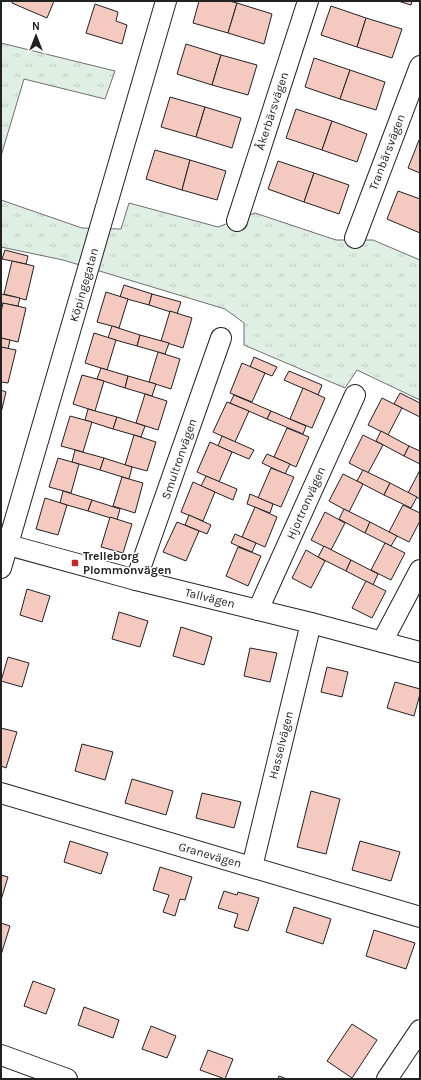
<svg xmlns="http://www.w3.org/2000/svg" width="421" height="1080" font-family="Karla,sans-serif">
<defs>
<pattern id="grass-tufts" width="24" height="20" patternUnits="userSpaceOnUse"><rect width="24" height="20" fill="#e0efe3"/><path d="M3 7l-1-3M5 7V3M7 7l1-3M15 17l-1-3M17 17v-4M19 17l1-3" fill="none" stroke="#c0cdc2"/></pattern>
</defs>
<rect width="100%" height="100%" fill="#fff"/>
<g fill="url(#grass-tufts)" stroke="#6f6f6f">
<path d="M1 43 115 71 105 99 24 79 1 156Z"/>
<path d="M1 200 82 228 121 229 129 203 218 227 255 213 336 240H373L420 260V400L357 370 345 388 244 345V323L225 309 63 260 1 247Z"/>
</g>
<g fill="#f3c9c0" stroke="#222">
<path d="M13 1H54L47 18 12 3Z"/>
<path d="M199 1H229L237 3 228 33 193 23Z"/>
<path d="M398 1H412L411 5Z"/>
<path d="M237 3 272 14 264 44 228 33Z"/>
<path d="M95 4 118 12 116 21 127 25 122 44 86 33Z"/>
<path d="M331 6 366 18 357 47 321 35Z"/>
<path d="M366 18 402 29 392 58 357 47Z"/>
<path d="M186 44 221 55 212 85 177 74Z"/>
<path d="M221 55 257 65 248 95 212 85Z"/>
<path d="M314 58 350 70 340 99 305 87Z"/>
<path d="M350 70 385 82 376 110 340 99Z"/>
<path d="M170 97 205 107 196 137 161 127Z"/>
<path d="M205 107 241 118 232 148 196 137Z"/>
<path d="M296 109 332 121 322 150 286 138Z"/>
<path d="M332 121 367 134 357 162 322 150Z"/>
<path d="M419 140H420V173L408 168Z"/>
<path d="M155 150 190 160 182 190 146 179Z"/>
<path d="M190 160 226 171 217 200 182 190Z"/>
<path d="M278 161 314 173 304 202 268 189Z"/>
<path d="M314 173 349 185 339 214 304 202Z"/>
<path d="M398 191 420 199V233L387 219Z"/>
<path d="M5 250 28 256 26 264 2 259Z"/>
<path d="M12 261 34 266 26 300 4 294Z"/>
<path d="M124 285 152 294 149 305 120 297Z"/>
<path d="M106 292 128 299 119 328 97 322Z"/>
<path d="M1 294 20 298 18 306 1 303Z"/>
<path d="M152 294 181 302 177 314 149 305Z"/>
<path d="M3 303 26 308 18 342 1 338V312Z"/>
<path d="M170 311 192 318 183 348 161 341Z"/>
<path d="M112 326 140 335 137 346 108 338Z"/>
<path d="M94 333 116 340 107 370 85 363Z"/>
<path d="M140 335 169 343 165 354 137 346Z"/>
<path d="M1 338 10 340 8 349 1 347Z"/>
<path d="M1 347 16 350 8 383 1 382Z"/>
<path d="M158 352 180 359 171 389 149 382Z"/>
<path d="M254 357 277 367 272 376 250 367Z"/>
<path d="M242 363 265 373 252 402 230 393Z"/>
<path d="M101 368 128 376 125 388 97 379Z"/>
<path d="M289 371 322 385 318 395 284 380Z"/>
<path d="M82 375 104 381 95 411 73 404Z"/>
<path d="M128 376 156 384 152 396 125 388Z"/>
<path d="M303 388 325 398 312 428 290 419Z"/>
<path d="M1 390 6 392 1 413Z"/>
<path d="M400 393 420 403V417L394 404Z"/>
<path d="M145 394 167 401 158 430 136 423Z"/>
<path d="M234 395 271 411 267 419 230 403Z"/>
<path d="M382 398 402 408 388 435 368 425Z"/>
<path d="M227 402 249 411 235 442 213 432Z"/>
<path d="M88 409 117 417 113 429 85 420Z"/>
<path d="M271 411 306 426 303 434 267 419Z"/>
<path d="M70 416 92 422 83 452 61 446Z"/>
<path d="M117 417 145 426 141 437 113 429Z"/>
<path d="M287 428 309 437 296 467 274 457Z"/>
<path d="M381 431 409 446 404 456 376 441Z"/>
<path d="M134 435 156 442 147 471 125 465Z"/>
<path d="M363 435 383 445 368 473 349 463Z"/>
<path d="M222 436 254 450 249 459 218 446Z"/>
<path d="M210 442 232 452 219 482 197 472Z"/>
<path d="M409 446 420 451V464L404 456Z"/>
<path d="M75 450 104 458 100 470 72 462Z"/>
<path d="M267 454 290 464 285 474 262 463Z"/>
<path d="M58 458 79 464 71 493 49 487Z"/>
<path d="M104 458 132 467 129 479 100 470Z"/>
<path d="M271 468 294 477 281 507 258 498Z"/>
<path d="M363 470 390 483 384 495 357 481Z"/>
<path d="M420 470V499L408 493Z"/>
<path d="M343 474 363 484 349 512 329 501Z"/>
<path d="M206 476 237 489 233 500 201 486Z"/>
<path d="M122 477 143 483 135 513 113 506Z"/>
<path d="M193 482 215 492 203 521 181 512Z"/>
<path d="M390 483 417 497 411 508 384 495Z"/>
<path d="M63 491 92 500 88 511 60 503Z"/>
<path d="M250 494 273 504 270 513 247 504Z"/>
<path d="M45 498 67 505 58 535 36 529Z"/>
<path d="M92 500 120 509 117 520 88 511Z"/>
<path d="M403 505 420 513V521L409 542 389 532Z"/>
<path d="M255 507 277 517 265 547 242 537Z"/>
<path d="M344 509 370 522 365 533 339 519Z"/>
<path d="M325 512 345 523 331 550 311 540Z"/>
<path d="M189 515 211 525 207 534 185 525Z"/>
<path d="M110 517 132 524 123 553 101 547Z"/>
<path d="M177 522 199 531 186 561 163 552Z"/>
<path d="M370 522 397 536 391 546 365 533Z"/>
<path d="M235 534 256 543 252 552 231 543Z"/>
<path d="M385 543 405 553 391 580 371 570Z"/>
<path d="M324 546 351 560 346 571 318 557Z"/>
<path d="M238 547 261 556 248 586 226 576Z"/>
<path d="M306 550 325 561 311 588 292 578Z"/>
<path d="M351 560 378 574 373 585 346 571Z"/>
<path d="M366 581 386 591 372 618 352 608Z"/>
<path d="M27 589 50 596 42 622 20 615Z"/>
<path d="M119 612 148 621 140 647 112 639Z"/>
<path d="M181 627 212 637 204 665 173 656Z"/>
<path d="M250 648 277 653 270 682 244 676Z"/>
<path d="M8 657 29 663 22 687 1 681Z"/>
<path d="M327 667 348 672 342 697 321 692Z"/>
<path d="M395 682 420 689V694L414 716 387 708Z"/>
<path d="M1 728 17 732 6 768 1 766Z"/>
<path d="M82 744 113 752 105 780 75 771Z"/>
<path d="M132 779 173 791 166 815 125 803Z"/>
<path d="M311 791 340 799 326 854 297 847Z"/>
<path d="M202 793 241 802 234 828 196 818Z"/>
<path d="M70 841 108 853 101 874 64 862Z"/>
<path d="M360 841 400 852 391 881 352 870Z"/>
<path d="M160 867 192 877 185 900 180 899 175 916 163 912 169 895 153 890Z"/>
<path d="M1 875 8 877 1 900Z"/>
<path d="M224 891 237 895 238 892 259 898 248 931 234 927 238 914 218 908Z"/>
<path d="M294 907 331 919 323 944 286 932Z"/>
<path d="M1 923 10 926 1 955Z"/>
<path d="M374 930 415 943 406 969 366 956Z"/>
<path d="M33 981 55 989 46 1014 24 1006Z"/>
<path d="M84 1007 119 1020 113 1038 78 1025Z"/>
<path d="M352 1024 377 1040 352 1078 327 1061Z"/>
<path d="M151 1026 176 1036 167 1058 142 1049Z"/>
<path d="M208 1050 233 1059 225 1079 200 1070Z"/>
<path d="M279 1076 287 1079H278Z"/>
</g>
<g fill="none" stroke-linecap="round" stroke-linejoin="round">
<defs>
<g id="minor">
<path d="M237 221 308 1"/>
<path d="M355 238 420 66"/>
<path d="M1 543 136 580 311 623 420 652"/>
<path d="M1 568 166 1"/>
<path d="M136 580 221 338"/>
<path d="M258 610 355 395"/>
<path d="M382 642 420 570"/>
<path d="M1 793 420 917"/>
<path d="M252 867 311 623"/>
<path d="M1 1055 67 1079"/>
<path d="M387 1079 420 1030"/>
</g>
</defs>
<use href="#minor" stroke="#222" stroke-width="22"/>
<use href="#minor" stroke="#fff" stroke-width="20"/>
</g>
<rect fill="#c62828" stroke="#fff" stroke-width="1.5" x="71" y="559" width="8" height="8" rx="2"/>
<g text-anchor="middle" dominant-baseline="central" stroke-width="3" stroke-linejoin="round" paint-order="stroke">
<g font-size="12" fill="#222" stroke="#fff">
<text transform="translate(272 111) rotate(-72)">Åkerbärsvägen</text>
<text transform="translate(387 152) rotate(-69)">Tranbärsvägen</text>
<text transform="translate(84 285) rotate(-74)">Köpingegatan</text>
<text transform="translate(179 459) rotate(-71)">Smultronvägen</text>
<text transform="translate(306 503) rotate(-66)">Hjortronvägen</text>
<text transform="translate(210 598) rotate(14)">Tallvägen</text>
<text transform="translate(281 745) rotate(-76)">Hasselvägen</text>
<text transform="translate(210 855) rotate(16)">Granevägen</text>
</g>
<g font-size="12" font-weight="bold" fill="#222" stroke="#fff" text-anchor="start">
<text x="83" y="556">Trelleborg<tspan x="83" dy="14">Plommonvägen</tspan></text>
</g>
</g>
<rect width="421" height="1080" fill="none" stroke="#222222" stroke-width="4"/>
<g transform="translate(36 36)" stroke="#ffffff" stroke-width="3" paint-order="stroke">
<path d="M0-3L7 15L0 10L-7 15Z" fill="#222222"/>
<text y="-6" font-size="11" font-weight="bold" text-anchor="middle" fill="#222222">N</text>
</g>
</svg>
